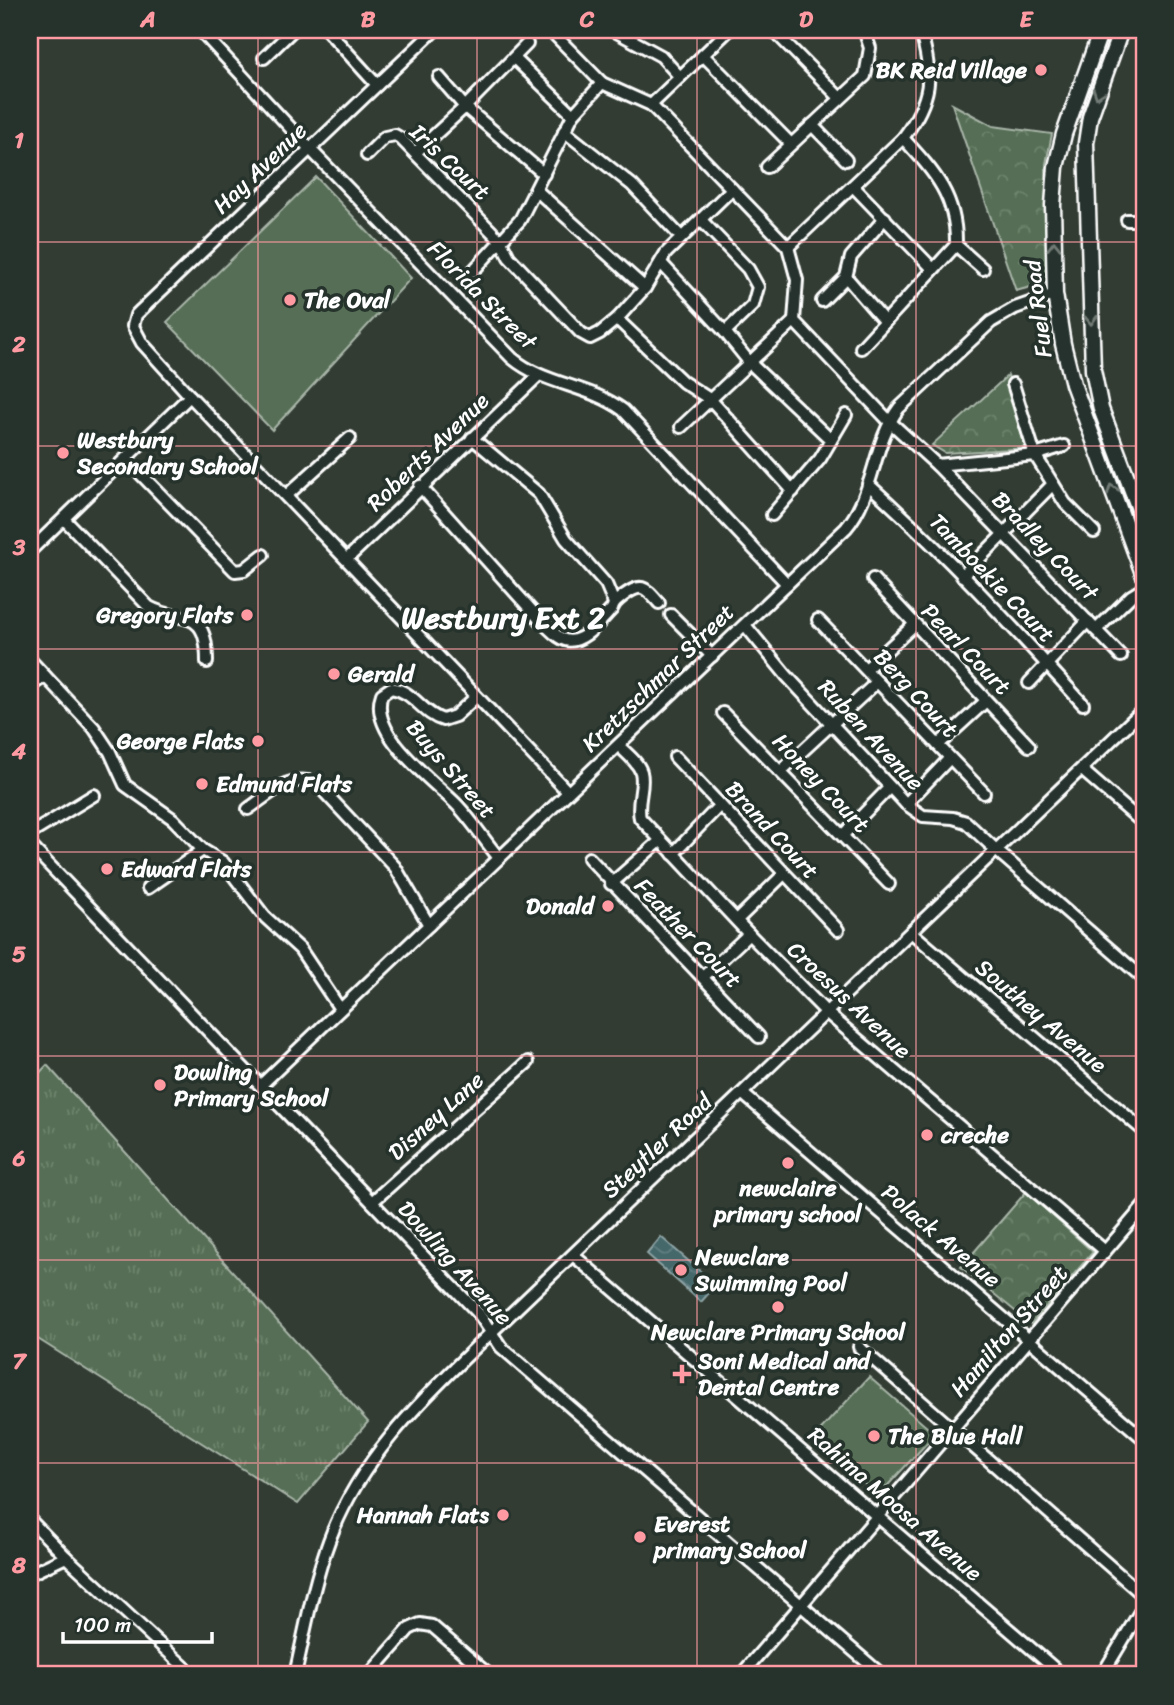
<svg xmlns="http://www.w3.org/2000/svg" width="1174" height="1705" font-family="Sriracha,sans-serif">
<defs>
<pattern id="grass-tufts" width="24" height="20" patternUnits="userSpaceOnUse" patternTransform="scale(1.75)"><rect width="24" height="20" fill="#556e54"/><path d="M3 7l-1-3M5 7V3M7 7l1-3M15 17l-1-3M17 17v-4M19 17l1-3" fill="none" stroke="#6e846e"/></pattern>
<pattern id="park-crowns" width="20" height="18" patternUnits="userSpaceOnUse" patternTransform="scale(1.75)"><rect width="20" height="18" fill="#556e54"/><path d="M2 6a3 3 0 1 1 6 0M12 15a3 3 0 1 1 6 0" fill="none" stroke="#6e846e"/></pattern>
<pattern id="water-waves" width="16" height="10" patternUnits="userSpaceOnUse" patternTransform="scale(1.75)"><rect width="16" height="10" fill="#44676b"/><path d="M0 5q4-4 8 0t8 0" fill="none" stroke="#607e81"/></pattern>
</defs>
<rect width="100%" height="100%" fill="#323c33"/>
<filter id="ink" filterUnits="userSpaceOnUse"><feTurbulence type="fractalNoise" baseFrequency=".0143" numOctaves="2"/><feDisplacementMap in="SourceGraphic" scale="14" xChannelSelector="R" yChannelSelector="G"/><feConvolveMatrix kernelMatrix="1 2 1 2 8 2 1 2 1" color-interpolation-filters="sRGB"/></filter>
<g filter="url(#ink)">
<path fill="url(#grass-tufts)" stroke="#aab6aa" stroke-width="2" d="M47 1065 368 1422 298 1504 30 1334V1083Z"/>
<g fill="url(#park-crowns)" stroke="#aab6aa" stroke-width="2">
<path d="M952 104 993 126 1052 134 1046 164 1049 282 1016 291Z"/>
<path d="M1008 375 1032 448 945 453 932 445Z"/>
<path d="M1026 1192 1093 1252 1031 1324 961 1267Z"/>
</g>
<g fill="#556e54" stroke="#aab6aa" stroke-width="2">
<path d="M316 177 411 278 272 430 167 322Z"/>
<path d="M869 1377 935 1434 878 1496 813 1438Z"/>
</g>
<path fill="url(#water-waves)" stroke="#8fa4a6" stroke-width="2" d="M661 1237 716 1285 701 1302 647 1254Z"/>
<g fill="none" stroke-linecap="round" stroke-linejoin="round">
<defs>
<g id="minor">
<path d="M200 30 310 149 512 358C544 385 589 385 623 410L787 584"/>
<path d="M327 30 377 85"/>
<path d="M435 30 141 310 136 315 133 326 142 343 190 396 568 792"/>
<path d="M550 30 602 83 651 105 788 247 797 280 794 321 889 421 937 465 1035 455 1064 446"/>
<path d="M613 30 661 56 680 77"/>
<path d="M773 30 840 98"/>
<path d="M703 55 791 144"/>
<path d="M264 58 293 30"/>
<path d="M514 58 573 115"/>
<path d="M439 77 465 107 544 174"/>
<path d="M651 105 729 30"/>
<path d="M812 125 846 160"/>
<path d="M564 131 632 185 681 237"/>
<path d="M903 138C934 172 957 196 956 245L983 269"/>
<path d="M415 153 465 107 527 44"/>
<path d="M367 155 385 137 395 135 400 138 501 241 509 257 581 333 590 338 600 333 617 319 645 288 666 253 732 189"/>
<path d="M767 167 865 76 870 48 864 30"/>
<path d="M853 186 933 269"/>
<path d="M536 190 645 288"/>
<path d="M701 220 748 269 758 287 753 305 725 332"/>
<path d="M1127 220H1144"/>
<path d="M788 247 903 138C932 99 934 76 920 30"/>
<path d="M661 263 725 332 750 363 831 440"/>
<path d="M473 271 520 220 573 115 602 83"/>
<path d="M846 277 884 321"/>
<path d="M822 301 846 277 851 257 885 218"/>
<path d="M617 319 683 382 711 400 793 491"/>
<path d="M861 348 956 245"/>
<path d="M1013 384 1035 455 1065 503 1094 532"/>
<path d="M681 427 794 321"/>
<path d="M472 438 539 494 566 539 606 584 614 603"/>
<path d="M127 460 235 571 244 570 263 555"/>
<path d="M937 465 1121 656"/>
<path d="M868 484C944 552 1014 628 1083 704"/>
<path d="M420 486 542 622C549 628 557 638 565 640 583 645 601 620 612 609 614 602 617 601 623 596 642 582 645 587 659 603"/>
<path d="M286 496 350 438"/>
<path d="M772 515 820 459 846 415"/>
<path d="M64 519 149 607C182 625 207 605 207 662"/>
<path d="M30 551 190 396"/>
<path d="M347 559 538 376"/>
<path d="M962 576 1053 484"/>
<path d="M873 579 1029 746"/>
<path d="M671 615 712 656"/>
<path d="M818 620 984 793"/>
<path d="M745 625 786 675 906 804 923 816 953 818 966 822 997 851 1144 979"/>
<path d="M1096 630 1131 596 1144 588"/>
<path d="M30 660 94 728 110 752 125 785 173 819 203 850"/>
<path d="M866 669 914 625"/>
<path d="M1029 683 1088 621"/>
<path d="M30 686 45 676"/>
<path d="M476 697 455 716 443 720C422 714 414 691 391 688L382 694C367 734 434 781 458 806 473 822 485 841 499 858"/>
<path d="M723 713 889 884"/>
<path d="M938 745 986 701"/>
<path d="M619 746C626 753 638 762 641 772 645 787 636 802 640 818L749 934 827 1013 1105 1251"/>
<path d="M675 757 838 930"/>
<path d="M1082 770 1144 824"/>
<path d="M781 771 877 682"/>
<path d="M906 804 949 759"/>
<path d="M248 809C270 794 289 773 316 783L395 867 429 925"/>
<path d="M30 834 94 795"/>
<path d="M843 835 889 788"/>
<path d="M30 845 479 1314 501 1347 882 1675"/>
<path d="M673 854 720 805"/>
<path d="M589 858 759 1037"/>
<path d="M611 884 660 841"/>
<path d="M148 888 203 850 223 862 265 917 300 949 340 1009"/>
<path d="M737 920 784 874"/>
<path d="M911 932 1144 1131"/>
<path d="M703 977 749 934"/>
<path d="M261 1085 846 528C875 494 872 444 899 408L991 322 1015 308 1055 294"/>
<path d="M743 1094 1144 1439"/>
<path d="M372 1202 528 1062"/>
<path d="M573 1255 1062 1675"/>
<path d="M859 1347 1144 1596"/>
<path d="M30 1520 66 1557 193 1675"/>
<path d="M30 1574 66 1557"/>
<path d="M295 1675C305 1631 313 1584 329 1541 358 1462 417 1404 476 1347L1144 709"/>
<path d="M369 1675 409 1629 420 1624 432 1626 489 1675"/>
<path d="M741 1675 1144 1206"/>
<path d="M1102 1675 1144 1605"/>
</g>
<g id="major">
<path d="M1101 30 1064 134 1056 167 1053 205 1055 294 1063 344 1073 384 1144 576"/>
<path d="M1121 30 1090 117 1086 143 1093 370 1101 409 1144 522"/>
</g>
</defs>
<use href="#minor" stroke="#fff" stroke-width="16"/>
<use href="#major" stroke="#fff" stroke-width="19"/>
<use href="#minor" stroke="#26332d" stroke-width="10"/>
<use href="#major" stroke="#26332d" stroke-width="14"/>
</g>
<defs><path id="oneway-chevron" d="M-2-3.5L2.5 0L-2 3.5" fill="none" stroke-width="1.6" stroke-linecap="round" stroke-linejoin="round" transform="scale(1.75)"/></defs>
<g stroke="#727a76">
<use href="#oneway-chevron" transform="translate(1098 94) rotate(109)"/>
<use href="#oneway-chevron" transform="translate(1054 246) rotate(-91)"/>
<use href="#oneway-chevron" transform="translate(1091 320) rotate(88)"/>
<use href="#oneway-chevron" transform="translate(1112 489) rotate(-110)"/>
</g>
</g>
<path fill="none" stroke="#ff9aa2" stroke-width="2" stroke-opacity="0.55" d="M258 30V1675M477 30V1675M697 30V1675M916 30V1675M30 242H1144M30 446H1144M30 649H1144M30 852H1144M30 1056H1144M30 1260H1144M30 1463H1144"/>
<g fill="#ff9aa2" stroke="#26332d" stroke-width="2.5">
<circle cx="1041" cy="70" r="7"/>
<circle cx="290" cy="300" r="7"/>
<circle cx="63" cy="453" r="7"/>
<circle cx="247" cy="615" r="7"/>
<circle cx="334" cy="674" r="7"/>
<circle cx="258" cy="741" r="7"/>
<circle cx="202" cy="784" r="7"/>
<circle cx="107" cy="869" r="7"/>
<circle cx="608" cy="906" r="7"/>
<circle cx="160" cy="1085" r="7"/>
<circle cx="927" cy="1135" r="7"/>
<circle cx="788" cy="1163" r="7"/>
<circle cx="681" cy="1270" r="7"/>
<circle cx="778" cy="1307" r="7"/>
<path d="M678.5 1363.5h7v7h7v7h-7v7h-7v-7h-7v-7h7z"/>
<circle cx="874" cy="1436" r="7"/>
<circle cx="503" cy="1515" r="7"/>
<circle cx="640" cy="1537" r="7"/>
</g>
<g text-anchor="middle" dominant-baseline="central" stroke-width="7" stroke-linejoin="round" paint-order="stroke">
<g font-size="23" font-weight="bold" fill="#fff" stroke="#26332d" text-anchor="start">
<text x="1027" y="70" text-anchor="end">BK Reid Village</text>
<text x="304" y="300">The Oval</text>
<text x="77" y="440">Westbury<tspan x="77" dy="26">Secondary School</tspan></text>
<text x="233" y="615" text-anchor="end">Gregory Flats</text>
<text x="348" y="674">Gerald</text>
<text x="244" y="741" text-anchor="end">George Flats</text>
<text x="216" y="784">Edmund Flats</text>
<text x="121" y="869">Edward Flats</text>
<text x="594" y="906" text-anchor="end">Donald</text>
<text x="174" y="1072">Dowling<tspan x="174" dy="26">Primary School</tspan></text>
<text x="941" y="1135">creche</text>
<text x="788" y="1188" text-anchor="middle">newclaire<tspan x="788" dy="26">primary school</tspan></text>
<text x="695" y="1257">Newclare<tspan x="695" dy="26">Swimming Pool</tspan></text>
<text x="778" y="1332" text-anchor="middle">Newclare Primary School</text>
<text x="698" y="1361">Soni Medical and<tspan x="698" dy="26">Dental Centre</tspan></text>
<text x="888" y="1436">The Blue Hall</text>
<text x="489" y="1515" text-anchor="end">Hannah Flats</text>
<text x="654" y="1524">Everest<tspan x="654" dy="26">primary School</tspan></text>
</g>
<g font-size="23" fill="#fff" stroke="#26332d">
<text transform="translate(450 162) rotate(43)">Iris Court</text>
<text transform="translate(260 168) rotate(-44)">Hay Avenue</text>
<text transform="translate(482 295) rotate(45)">Florida Street</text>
<text transform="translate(1038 309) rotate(-97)">Fuel Road</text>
<text transform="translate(428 452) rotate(-44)">Roberts Avenue</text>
<text transform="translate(1045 546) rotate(46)">Bradley Court</text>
<text transform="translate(992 578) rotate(46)">Tamboekie Court</text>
<text transform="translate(966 649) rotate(46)">Pearl Court</text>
<text transform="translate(658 678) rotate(-44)">Kretzschmar Street</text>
<text transform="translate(916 693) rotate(47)">Berg Court</text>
<text transform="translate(871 735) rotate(47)">Ruben Avenue</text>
<text transform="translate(451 769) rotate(49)">Buys Street</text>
<text transform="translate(821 783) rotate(46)">Honey Court</text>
<text transform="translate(772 830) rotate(47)">Brand Court</text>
<text transform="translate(688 933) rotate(46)">Feather Court</text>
<text transform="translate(849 1000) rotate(43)">Croesus Avenue</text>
<text transform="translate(1041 1016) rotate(40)">Southey Avenue</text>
<text transform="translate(436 1116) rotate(-42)">Disney Lane</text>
<text transform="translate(657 1146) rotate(-43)">Steytler Road</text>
<text transform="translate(941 1236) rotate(40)">Polack Avenue</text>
<text transform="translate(455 1263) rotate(48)">Dowling Avenue</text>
<text transform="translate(1009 1331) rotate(-49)">Hamilton Street</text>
<text transform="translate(895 1504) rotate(41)">Rahima Moosa Avenue</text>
</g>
<g font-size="30" font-weight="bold" fill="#fff" stroke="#26332d">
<text x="503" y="618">Westbury Ext 2</text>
</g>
</g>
<rect width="1174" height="1705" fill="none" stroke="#26332d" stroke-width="77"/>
<path d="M63 1632v10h149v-10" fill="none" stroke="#ffffff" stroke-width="3.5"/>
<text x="74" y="1632" font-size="21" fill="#ffffff" stroke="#26332d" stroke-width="5" paint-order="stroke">100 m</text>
<rect x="38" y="38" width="1098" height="1628" fill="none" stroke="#ff9aa2" stroke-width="2.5"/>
<g font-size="23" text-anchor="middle" font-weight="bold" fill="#ff9aa2">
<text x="148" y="27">A</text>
<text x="368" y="27">B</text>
<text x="587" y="27">C</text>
<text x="806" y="27">D</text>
<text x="1026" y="27">E</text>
<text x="19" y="148">1</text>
<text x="19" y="352">2</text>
<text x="19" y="555">3</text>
<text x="19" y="759">4</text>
<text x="19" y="962">5</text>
<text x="19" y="1166">6</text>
<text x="19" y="1369">7</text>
<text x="19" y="1573">8</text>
</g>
</svg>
